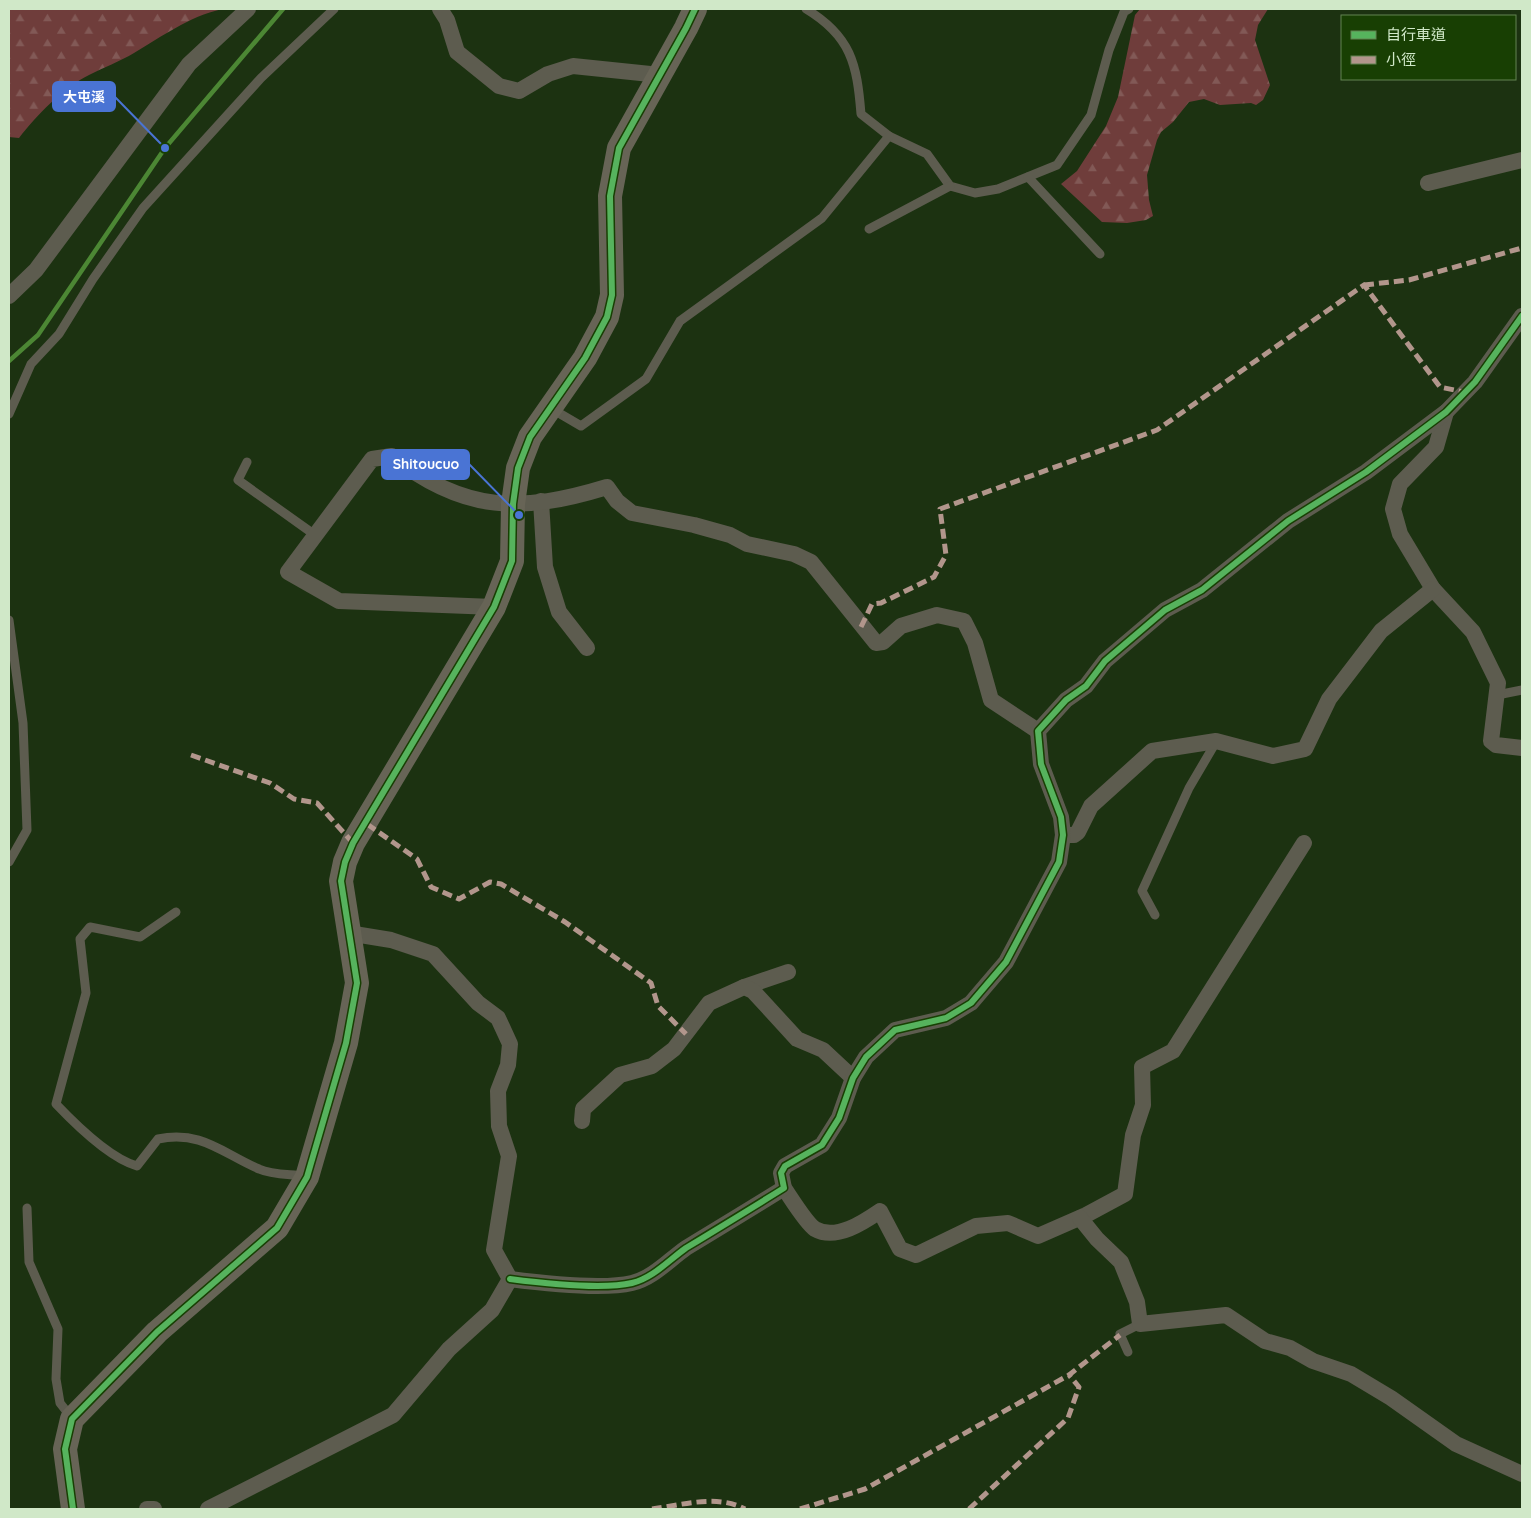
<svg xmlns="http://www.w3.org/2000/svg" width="1531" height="1518" font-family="Quicksand,'Noto Sans TC',sans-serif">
<defs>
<pattern id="forest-firs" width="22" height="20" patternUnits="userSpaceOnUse" patternTransform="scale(1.25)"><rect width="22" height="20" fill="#6f3d3b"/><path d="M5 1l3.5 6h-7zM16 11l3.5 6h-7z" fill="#825956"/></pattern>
</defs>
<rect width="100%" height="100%" fill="#1c3211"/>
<g fill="url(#forest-firs)">
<path d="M9 9H222C188 17 163 36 134 53 119 62 104 67 89 75 64 87 36 116 19 138L9 137Z"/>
<path d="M1140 9H1268L1258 25 1255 40 1270 85 1263 100 1256 105 1251 103 1220 105 1204 99 1189 102 1173 122 1161 132 1157 140 1147 175 1149 200 1153 216 1146 220 1127 223 1102 222 1061 184 1077 171 1106 126 1118 97 1135 15Z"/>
</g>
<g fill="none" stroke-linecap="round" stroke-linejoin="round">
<path stroke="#4c8734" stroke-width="4.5" d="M9 361 38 335 165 148 283 9"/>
<g stroke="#5d5c4f" stroke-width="9">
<path d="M806 9C851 36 857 64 861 114L889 136 927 154 950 186 975 193 998 189 1057 165 1091 115 1109 50 1124 12 1129 9"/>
<path d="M1028 177 1100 254"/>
<path d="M869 229 950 186"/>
<path d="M552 409 581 426 646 379 680 321 822 218 889 136"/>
<path d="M9 414 31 364 59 334 93 279 143 208 261 78 334 9"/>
<path d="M247 462 238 480 315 535"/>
<path d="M9 620 23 723 27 830 9 862"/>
<path d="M1497 695 1522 690"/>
<path d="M176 912 140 937 90 927 80 939 86 993 56 1104C76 1125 109 1158 137 1166L158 1139C201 1130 222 1153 259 1169 272 1175 290 1174 304 1176"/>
<path d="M1155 915 1142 891 1189 788 1216 742"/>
<path d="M27 1208 29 1262 58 1329 56 1379 60 1403 71 1417"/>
<path d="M1128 1352 1120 1334 1140 1324"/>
</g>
<g stroke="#5d5c4f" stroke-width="16">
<path d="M440 9 447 20 457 52 499 86 519 91 548 74 573 66 660 75"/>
<path d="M1428 183 1522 160"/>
<path d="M9 296 36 270 189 64 248 9"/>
<path d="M1446 412 1436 447 1400 484 1393 509 1400 534 1433 589 1473 632 1498 683 1491 741 1496 745 1522 748"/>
<path d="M541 501 545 567 559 612 587 648"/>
<path d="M494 607 339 601 288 572 372 459 392 456C464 513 522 513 607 487L617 501 632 513 694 525 730 535 747 544 794 554 811 562 876 643 883 642 901 626 937 615 964 621 975 643 991 700 1038 731"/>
<path d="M1063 835H1074L1078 832 1091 806 1152 751 1216 741 1273 756 1305 749 1329 699 1381 631 1433 589"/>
<path d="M744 987 788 972"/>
<path d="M582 1121 583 1109 620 1075 652 1066 674 1049 709 1003 744 987 753 991 797 1039 823 1050 853 1078"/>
<path d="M784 1188C791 1198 806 1223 815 1229 836 1241 864 1222 880 1211L900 1249 916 1255 976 1226 1008 1223 1038 1236 1086 1215 1125 1194 1133 1135 1143 1105 1142 1067 1173 1051 1304 843"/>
<path d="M1080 1218 1097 1239 1121 1262 1137 1302 1140 1324 1226 1315 1265 1341 1290 1348 1313 1361 1351 1374 1391 1398 1456 1444 1522 1474"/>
<path d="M510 1279C541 1283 602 1290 632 1283 653 1278 669 1260 686 1248 719 1228 752 1208 784 1188L781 1173 785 1166 822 1145 839 1118 853 1078 866 1057 895 1030 946 1018 971 1003 1006 962 1059 862 1063 835 1061 817 1041 764 1038 731 1066 700 1086 686 1105 661 1165 610 1202 590 1288 521 1366 472 1446 412 1475 382 1522 316"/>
<path d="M147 1509H154"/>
<path d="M208 1509 393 1415 449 1349 492 1310 510 1279 494 1250 509 1156 499 1126 498 1091 508 1065 510 1044 498 1018 478 1003 433 954 391 940 348 933"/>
</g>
<path stroke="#676456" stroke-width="24" d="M73 1509 65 1449 72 1419 157 1332 277 1228 307 1177 346 1043 357 983 341 881 345 862 353 843 494 607 512 561 513 504 518 468 530 437 585 358 607 317 612 295 610 196 619 148 686 28 695 9"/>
<g stroke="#b2968c" stroke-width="5" stroke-dasharray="10 5" stroke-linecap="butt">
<path d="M1364 285 1409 280 1522 248"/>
<path d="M861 627 872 604 881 603 934 577 946 555 940 509 1157 430 1364 285 1440 387 1464 392"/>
<path d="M191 755 270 783 294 799 317 803 353 843"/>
<path d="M367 824 417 859 431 887 459 899 490 882 501 884 565 922 651 983 658 1006 686 1034"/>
<path d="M652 1509C682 1505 717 1494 745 1509"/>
<path d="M800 1509 865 1489 1069 1375 1120 1335"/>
<path d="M969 1509 1068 1418 1079 1387 1069 1375"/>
</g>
<defs>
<g id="cycleway">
<path d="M510 1279C541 1283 602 1290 632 1283 653 1278 669 1260 686 1248 719 1228 752 1208 784 1188L781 1173 785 1166 822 1145 839 1118 853 1078 866 1057 895 1030 946 1018 971 1003 1006 962 1059 862 1063 835 1061 817 1041 764 1038 731 1066 700 1086 686 1105 661 1165 610 1202 590 1288 521 1366 472 1446 412 1475 382 1522 316"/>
<path d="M73 1509 65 1449 72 1419 157 1332 277 1228 307 1177 346 1043 357 983 341 881 345 862 353 843 494 607 512 561 513 504 518 468 530 437 585 358 607 317 612 295 610 196 619 148 686 28 695 9"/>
</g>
</defs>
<use href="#cycleway" stroke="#183f03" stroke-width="9"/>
<use href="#cycleway" stroke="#56b35d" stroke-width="6"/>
</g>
<path fill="none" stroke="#4a74d4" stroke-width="2" d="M165 148L115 97M519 515L469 464"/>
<g fill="#4a74d4" stroke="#183f03" stroke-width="2">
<circle cx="165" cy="148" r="5"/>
<circle cx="519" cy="515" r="5"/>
</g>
<g fill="#4a74d4" stroke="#4a74d4" stroke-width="2">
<rect x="53" y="82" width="62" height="29" rx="5"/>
<rect x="382" y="450" width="87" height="29" rx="5"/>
</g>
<g font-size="14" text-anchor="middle" font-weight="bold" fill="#fff">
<text x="84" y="102">大屯溪</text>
<text x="426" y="469">Shitoucuo</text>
</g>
<rect width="1531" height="1518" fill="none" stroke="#d0e8c8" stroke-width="20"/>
<rect x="1341" y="15" width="175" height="65" fill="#183f03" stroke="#628352"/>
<rect x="1351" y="31" width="25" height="8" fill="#56b35d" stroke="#628352"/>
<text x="1386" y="40" font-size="15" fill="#d0e8c8">自行車道</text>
<rect x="1351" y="56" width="25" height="8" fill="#b2968c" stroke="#628352"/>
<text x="1386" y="65" font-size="15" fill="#d0e8c8">小徑</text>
</svg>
